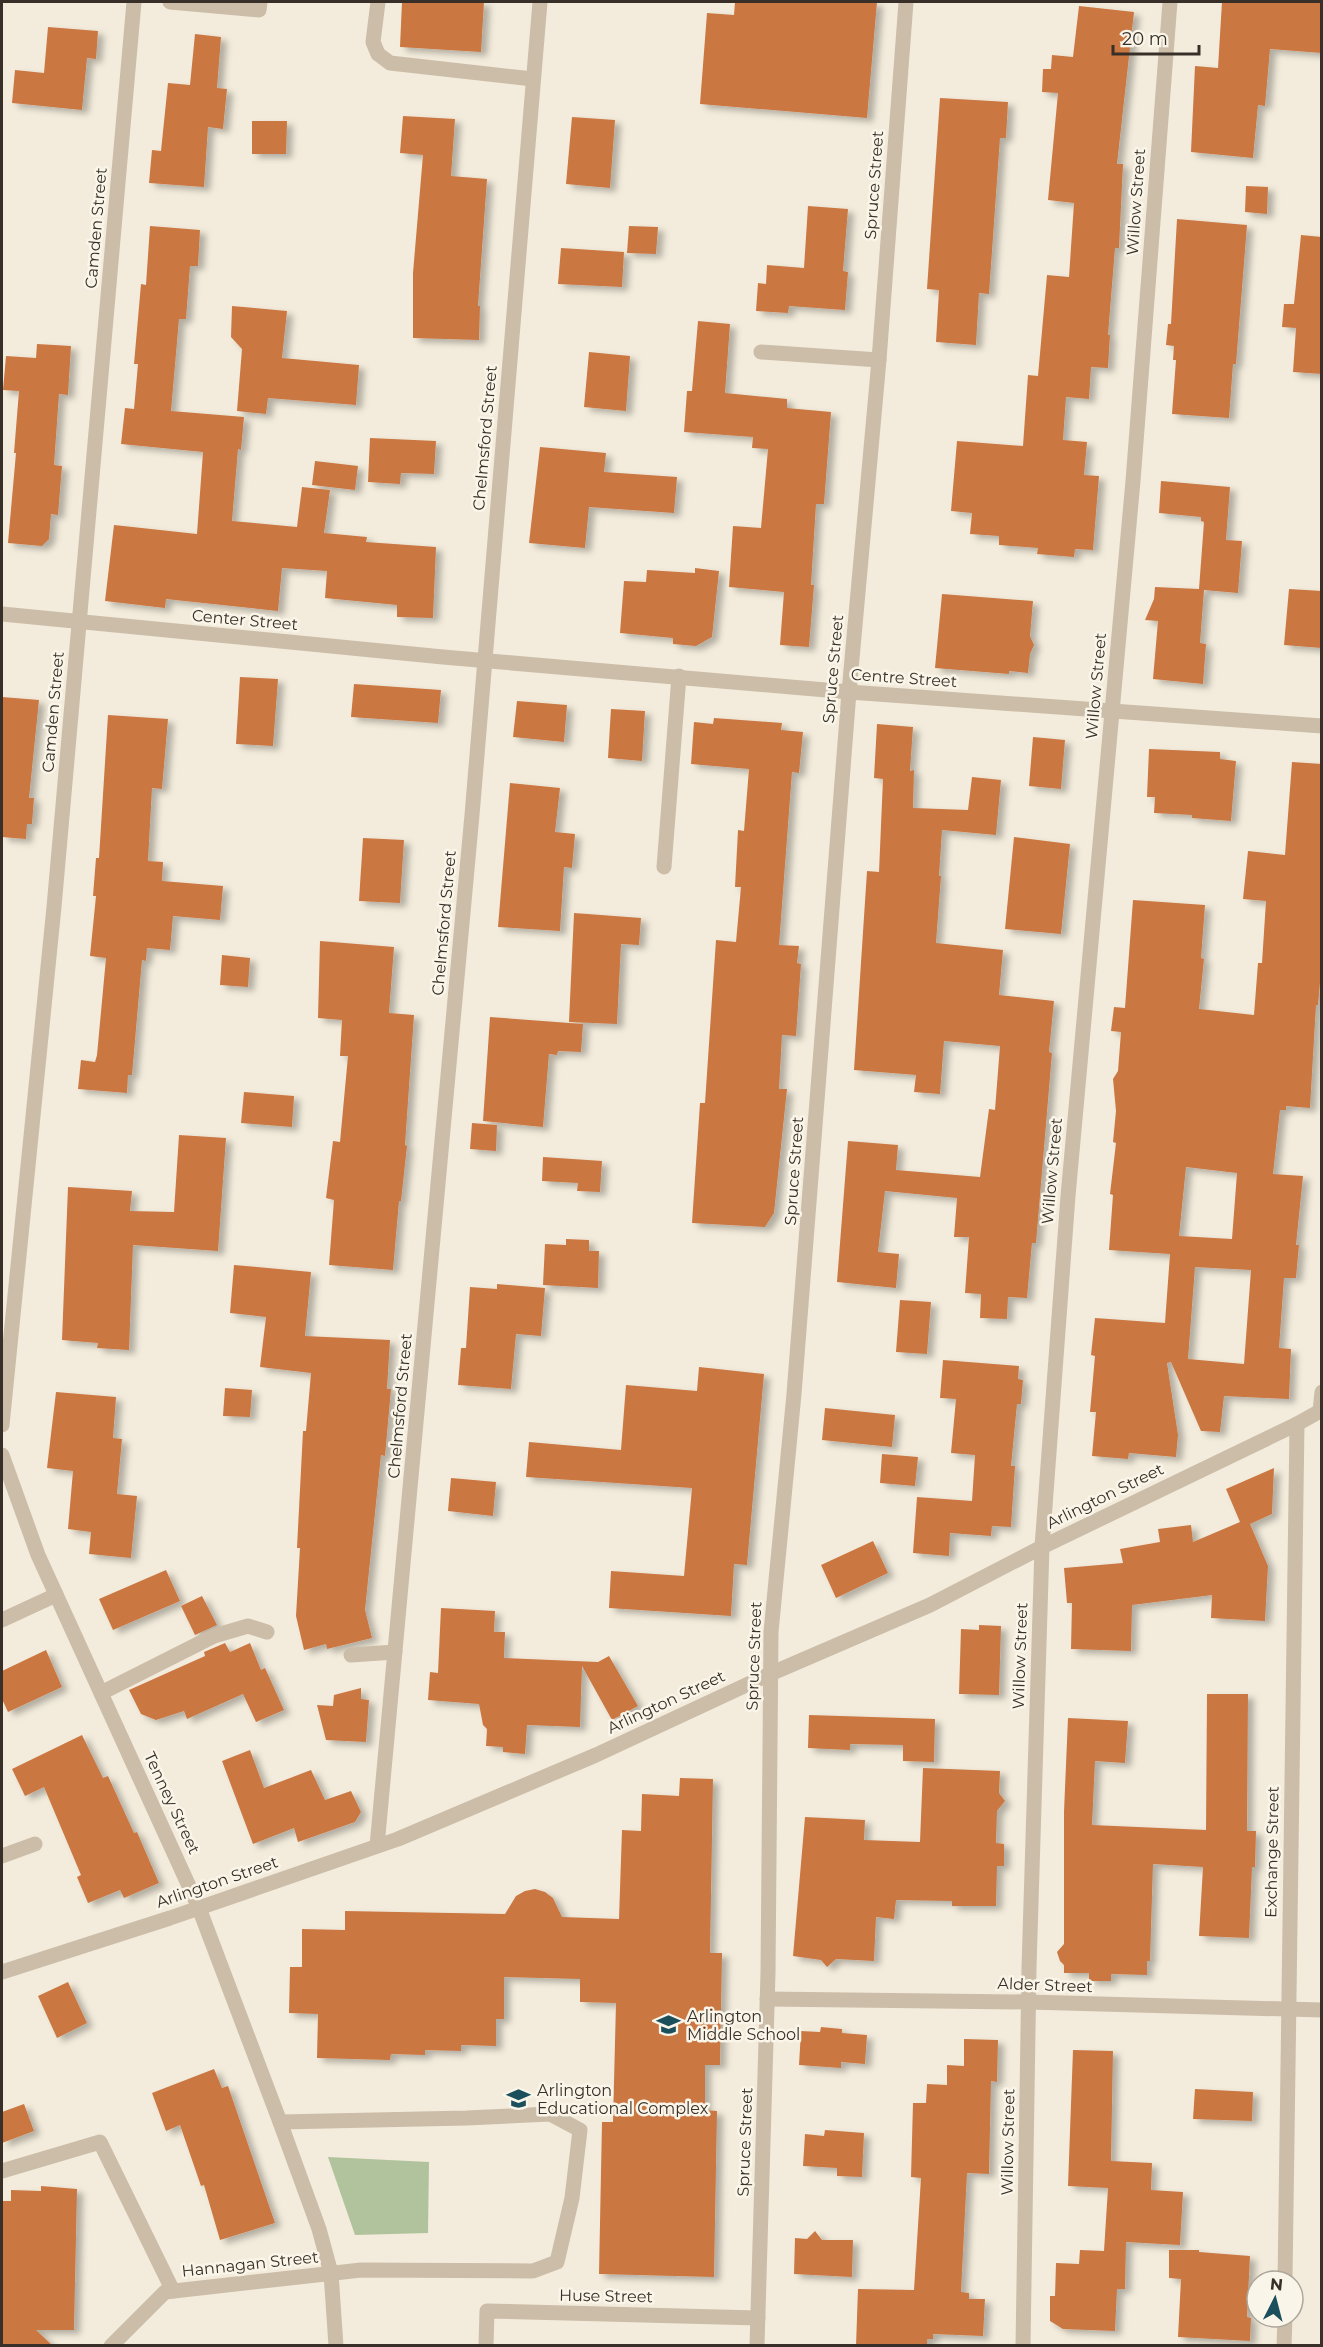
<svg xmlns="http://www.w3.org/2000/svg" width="1323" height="2347" font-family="Montserrat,sans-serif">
<defs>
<filter id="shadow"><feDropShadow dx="6" dy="4" stdDeviation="3" flood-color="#0004"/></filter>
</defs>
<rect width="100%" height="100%" fill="#f3ecdc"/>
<path fill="#b0c39c" d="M328 2157 429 2162 428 2233 355 2235Z"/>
<g fill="#cb7743" fill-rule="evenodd" filter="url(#shadow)">
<path d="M402 2H484L481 52 400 47Z"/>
<path d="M735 2H877L867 118 700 104 707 13 734 15Z"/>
<path d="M1222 2H1322V53L1270 49 1265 106 1258 105 1253 158 1191 152 1195 66 1218 68Z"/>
<path d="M1079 6 1134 12 1117 164H1123L1119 248H1115L1108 335H1110L1108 368 1091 367 1089 399 1066 397 1063 440 1087 442 1084 475 1099 476 1093 550 1075 549 1074 557 1037 554 1038 548 999 545V536L970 534 972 513 951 511 957 441 1023 446 1028 375 1038 376 1047 275 1069 277 1074 203 1048 200 1058 93 1042 92 1043 69H1051L1052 55 1073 57Z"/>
<path d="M48 27 98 31 96 59 87 58 82 110 12 103 15 70 44 73Z"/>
<path d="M195 34 221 37 217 88 227 89 223 129 208 127 204 187 149 183 152 150 161 151 168 83 190 85Z"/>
<path d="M940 98 1008 102 1006 138H1000L989 294 979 293 976 345 936 342 939 290 927 289Z"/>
<path d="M403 116 455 119 451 176 487 179 478 306H480L479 340 413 338V273L423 155 400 153Z"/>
<path d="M572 117 615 120 610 188 566 184Z"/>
<path d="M252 121H287L286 154H252Z"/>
<path d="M1246 186 1268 187 1267 214 1245 212Z"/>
<path d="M808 206 848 209 843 271 848 272 845 310 789 306 788 313 756 311 758 283 766 284 767 265 804 268Z"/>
<path d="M1177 219 1247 225 1236 364H1233L1229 418 1172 414 1176 360H1173L1174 346 1166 345 1168 324H1171Z"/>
<path d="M150 226 200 230 198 266H190L186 319H179L171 411 244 417 241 450 238 449 232 521 297 527 302 487 330 490 324 533 367 537 366 542 436 547 433 618 397 617V605L325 598 327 571 282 568 278 611 166 599 165 608 105 601 114 525 197 534 203 452 121 444 125 408 134 409 138 364H134L141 284 146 285Z"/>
<path d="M629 226 658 227 656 254 627 253Z"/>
<path d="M1301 235 1322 237V374L1293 372 1296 328 1282 327 1284 304H1294Z"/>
<path d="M561 248 624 252 622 287 558 284Z"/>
<path d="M232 306 287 311 282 358 359 365 356 405 268 398 266 414 237 411 242 349 231 337Z"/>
<path d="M698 321 730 324 725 393 787 399V408L831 412 824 504H816L811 585H814L809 647 780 645 784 592 729 587 733 526 761 528 768 449 752 448 753 437 684 432 687 391H692Z"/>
<path d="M37 344 71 346 68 395 59 394 54 465 62 466 58 515 51 514 49 539 42 546 8 543 16 453H14L19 391 3 390 6 356 36 358Z"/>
<path d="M589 352 630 356 626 411 584 407Z"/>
<path d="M370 438 436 441 434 474 401 473 400 484 368 482Z"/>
<path d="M540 447 606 453 604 472 677 477 674 513 589 507 585 548 529 543Z"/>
<path d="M315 461 358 466 355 490 312 485Z"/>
<path d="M1161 481 1230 487 1226 540 1242 541 1238 593 1204 590 1200 643 1206 644 1203 684 1153 679 1158 621 1145 620 1154 599 1155 587 1199 589 1204 522 1201 521V517L1159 513Z"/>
<path d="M695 568 719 571 712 637 696 646 673 644V638L620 633 624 581 646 582 647 570 695 573Z"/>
<path d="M1289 589 1322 591V648L1284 645Z"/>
<path d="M942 594 1033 601 1030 636 1034 645 1030 654 1028 673 1009 671V674L935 668Z"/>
<path d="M240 677 278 679 273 746 236 744Z"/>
<path d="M354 684 441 690 438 723 351 717Z"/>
<path d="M2 697 39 700 29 798H34L32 824H27L26 839 2 837Z"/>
<path d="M517 701 567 705 564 742 513 737Z"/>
<path d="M611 709 645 711 642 761 608 758Z"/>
<path d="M108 715 168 719 162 789 152 788 148 861 163 862 162 881 223 886 220 920 173 916 170 950 147 948 146 961 142 960 132 1075H128L127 1093 78 1089 81 1060 95 1062 97 1055 106 958 90 956 96 896H93L96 858H99Z"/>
<path d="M714 718 782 723 781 730 803 732 799 773 792 772 779 945 799 946 797 963 801 964 796 1036 782 1035 779 1089H787L774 1213 765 1227 692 1223 700 1103H705L716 940 736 942 741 887H735L738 830 744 831 749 769 691 764 694 722 713 724Z"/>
<path d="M877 724 913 727 910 771 914 770 913 808 968 810 972 777 1001 780 996 835 942 830 939 876H941L936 943 1003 950 999 995 1054 1001 1049 1052 1052 1053 1036 1243H1032L1027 1298 1008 1297 1007 1319 980 1318 981 1294 965 1293 969 1237H954L957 1198 885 1191 878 1252 899 1254 896 1288 837 1282 848 1141 898 1145 896 1170 980 1177 989 1109 995 1110 1000 1046 944 1041 940 1094 914 1092 916 1075 854 1070 867 871 879 872 883 779 874 778Z"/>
<path d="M1033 737 1065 740 1061 789 1029 786Z"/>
<path d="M1149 749 1220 752V759L1236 761 1231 821 1192 818V815L1154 813 1155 797H1147Z"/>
<path d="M1292 762 1322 764V959L1318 1005H1316L1310 1108 1286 1106V1110H1280L1273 1174 1303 1176 1296 1245H1299L1296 1278H1284L1279 1348 1291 1349 1289 1399 1224 1396 1220 1432 1201 1431 1171 1362 1167 1363 1178 1435 1176 1457 1129 1453 1128 1459 1092 1456 1096 1412H1090L1095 1356 1091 1355 1095 1318 1165 1323 1170 1254 1109 1250 1113 1195 1110 1194 1116 1143 1113 1142 1116 1111 1113 1079 1118 1071 1121 1032 1111 1031 1114 1007 1125 1008 1133 900 1205 905 1201 958 1204 959 1199 1009 1254 1015 1258 963H1262L1266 901 1243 899 1248 851 1285 855ZM1186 1167 1237 1173 1232 1239 1179 1236ZM1195 1267 1251 1270 1244 1364 1188 1359Z"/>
<path d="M510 783 560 788 555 832 575 834 572 868 564 867 560 931 498 927Z"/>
<path d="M1014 837 1070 844 1061 934 1005 929Z"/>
<path d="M363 838 404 840 400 903 359 901Z"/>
<path d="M574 913 641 918 639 945 621 944 617 1024 569 1022Z"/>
<path d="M320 941 394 947 389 1013 414 1015 405 1145 407 1146 401 1201H399L393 1270 329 1265 334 1200 326 1198 333 1141 340 1142 348 1056H340L342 1020 318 1018Z"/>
<path d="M222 955 250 958 248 987 220 985Z"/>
<path d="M490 1017 583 1024 581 1052 558 1051 557 1055 549 1054 543 1127 483 1121Z"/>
<path d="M244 1092 294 1096 292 1127 241 1123Z"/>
<path d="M472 1123 497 1125 496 1151 470 1149Z"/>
<path d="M179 1135 226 1138 218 1251 133 1245 129 1350 97 1348 98 1343 62 1340 68 1187 132 1191 130 1211 174 1212Z"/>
<path d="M543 1157 602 1161 600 1192 577 1191 578 1183 542 1181Z"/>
<path d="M566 1239 589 1240V1251H599L598 1288 543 1285 545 1244 566 1245Z"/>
<path d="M234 1265 311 1272 305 1336 390 1340 387 1389H391L385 1456 381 1455 365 1610 372 1638 327 1649 326 1644 304 1650 296 1616 300 1548H297L303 1431H306L311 1373 260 1367 266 1317 230 1313Z"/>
<path d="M497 1284 545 1288 541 1336 516 1334 511 1389 458 1385 461 1348H466L470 1287 497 1289Z"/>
<path d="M900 1300 931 1302 927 1354 896 1352Z"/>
<path d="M943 1360 1019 1366 1018 1379 1023 1380 1021 1404H1017L1011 1466H1015L1011 1527 992 1526 991 1536 950 1533 949 1556 913 1553 917 1497 972 1501 975 1455 951 1453 956 1399 940 1398Z"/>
<path d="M699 1367 764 1374 747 1565 734 1564 731 1616 609 1608 611 1571 684 1576 692 1488 526 1477 529 1442 621 1450 626 1385 697 1391Z"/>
<path d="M225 1388 252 1390 250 1417 223 1416Z"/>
<path d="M56 1392 116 1397 113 1438 122 1439 117 1494 137 1496 131 1558 89 1554 91 1532 68 1529 73 1471 47 1468Z"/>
<path d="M825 1408 895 1415 892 1447 822 1440Z"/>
<path d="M882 1454 918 1457 915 1486 880 1483Z"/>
<path d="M1274 1468 1272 1514 1250 1524 1268 1566 1265 1621 1211 1618 1212 1595 1132 1605 1131 1651 1071 1649 1072 1603H1067L1064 1568 1123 1563 1120 1549 1160 1542 1158 1529 1191 1525 1193 1542 1240 1522 1226 1489Z"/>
<path d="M451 1478 496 1482 493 1516 448 1511Z"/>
<path d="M873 1541 888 1573 836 1598 821 1565Z"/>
<path d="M166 1570 180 1601 113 1630 99 1599Z"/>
<path d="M202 1596 217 1625 195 1635 181 1606Z"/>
<path d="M441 1608 495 1611 494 1632H505L504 1658 598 1662 609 1656 638 1706 612 1720 582 1666 580 1727 527 1725 525 1754 503 1752V1747L486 1746 487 1729 483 1725 479 1704 428 1700 430 1672 438 1673Z"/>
<path d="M979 1625 1001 1626 999 1695 959 1694 961 1629 979 1630Z"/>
<path d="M225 1643 230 1652 250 1643 261 1670 265 1668 284 1710 256 1722 243 1694 187 1719 184 1711 156 1720 141 1714 129 1690 205 1656 204 1652Z"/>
<path d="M46 1650 62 1687 8 1712 2 1699V1671Z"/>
<path d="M361 1688V1699L369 1700 366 1742 326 1740 317 1705 333 1706 334 1695Z"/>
<path d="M1207 1694H1248L1247 1831H1256L1255 1867H1252L1249 1938 1199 1936 1203 1867 1153 1864 1150 1961H1147V1975L1111 1974V1981H1089V1973H1064V1965L1060 1961 1057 1952 1064 1944V1812L1068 1718 1128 1721 1125 1763 1095 1761 1092 1825 1206 1830Z"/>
<path d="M809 1715 935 1719 934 1762 903 1761V1745L850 1744V1750L808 1748Z"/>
<path d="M82 1735 103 1778 108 1776 134 1833 137 1832 159 1883 124 1898 120 1890 88 1903 77 1877 81 1875 44 1787 25 1796 12 1769Z"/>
<path d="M250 1750 264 1788 311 1770 325 1800 351 1791 361 1812 355 1822 298 1842 294 1828 253 1844 222 1761Z"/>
<path d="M923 1768 1000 1771 999 1793 1005 1801 997 1811 996 1843 1004 1844V1866H997L996 1906H952V1901L896 1900 894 1919 876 1917 874 1961 836 1959 827 1967 821 1960 793 1956 805 1817 865 1820 864 1840 920 1842Z"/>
<path d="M680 1778 713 1779 710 1953H722L720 2065H705V2110L717 2111 714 2277 599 2274 602 2122H613L616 2003 580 2002V1979L504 1977V2019H496V2046L461 2045V2051L425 2050V2055L391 2054 390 2060 317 2058 318 2014 289 2013 290 1967H302V1929L345 1930V1911L505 1914 516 1896 525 1891 535 1889 545 1892 553 1898 562 1917 619 1919 622 1830 641 1831 642 1794 679 1796Z"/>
<path d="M68 1982 87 2023 57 2038 38 1996Z"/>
<path d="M821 2027 842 2029V2033L867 2035 865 2064 841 2062V2068L799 2065 801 2031 820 2032Z"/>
<path d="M964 2039 998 2040 997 2082 991 2081 989 2174 967 2173 961 2292 969 2293V2299H985L983 2336 933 2334V2339H927V2346H856L858 2289 914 2290 921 2178 911 2177 913 2103H926L927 2084 947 2085V2065L964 2066Z"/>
<path d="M1073 2050 1113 2051 1111 2161 1152 2163 1151 2190 1183 2192 1180 2245 1126 2242 1125 2289H1117L1115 2331 1063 2329 1050 2321V2296H1055L1056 2263 1079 2264 1080 2250 1104 2251 1108 2188 1068 2186Z"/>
<path d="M214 2069 222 2088 228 2086 275 2223 220 2240 204 2185 201 2186 180 2125 166 2131 152 2093Z"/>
<path d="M1195 2089 1253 2092 1252 2121 1193 2119Z"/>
<path d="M24 2104 34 2131 2 2143V2112Z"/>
<path d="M825 2130 864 2133 862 2177 837 2176V2168L803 2166 805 2134 824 2136Z"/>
<path d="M41 2186 77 2189 74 2330H36L53 2346H2V2201H11V2190L41 2191Z"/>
<path d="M815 2231 822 2240H853L852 2277 794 2274 795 2238 807 2239Z"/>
<path d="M1169 2250H1199V2252L1250 2256 1247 2317 1251 2318 1250 2341 1178 2337 1181 2279 1169 2278Z"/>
</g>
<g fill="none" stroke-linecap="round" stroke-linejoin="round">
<g stroke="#ccbda8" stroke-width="15">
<path d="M170 2 259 10 260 2"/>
<path d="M378 2 373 42 378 54 390 63 533 79"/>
<path d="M761 352 879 360"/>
<path d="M664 867 679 676"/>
<path d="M351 1655 395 1652"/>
<path d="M101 1693 214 1636 248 1626 267 1632"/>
<path d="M2 1856 35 1844"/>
<path d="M2 2171 100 2142 173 2291"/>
<path d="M111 2346 165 2292 361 2270 533 2271 557 2262 572 2198 580 2130 550 2114 467 2118 280 2122"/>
</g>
<g stroke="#ccbda8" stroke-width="15">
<path d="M1320 1411 1322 1392"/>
<path d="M2 1425 54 907 134 2"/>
<path d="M2 1455 38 1555 199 1908 280 2122 319 2229 331 2273 336 2346"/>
<path d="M2 1620 56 1595"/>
<path d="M377 1846 472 815 540 2"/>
<path d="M767 1999 1028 2002 1322 2010"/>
<path d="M1285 2281 1297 1424"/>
<path d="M486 2346 487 2311 758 2318"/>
<path d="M757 2346 768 1973 771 1632 794 1394 849 692 879 360 906 2"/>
<path d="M1023 2346 1029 1968 1042 1547 1068 1196 1133 481 1170 2"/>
<path d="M1284 2346 1285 2317"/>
</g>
<g stroke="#ccbda8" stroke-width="15">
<path d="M2 614 443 657 849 692 1322 726"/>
<path d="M2 1972 170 1918 398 1839 596 1755 770 1674 930 1605 1042 1547 1297 1424 1322 1410"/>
</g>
</g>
<defs>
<symbol id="school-bare" viewBox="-9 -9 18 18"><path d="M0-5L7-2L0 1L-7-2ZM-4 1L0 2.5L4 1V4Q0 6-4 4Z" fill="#1c4f5c" stroke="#faf5e9" stroke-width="2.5" paint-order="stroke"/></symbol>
</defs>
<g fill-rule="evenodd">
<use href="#school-bare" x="652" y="2008" width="33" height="33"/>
<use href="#school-bare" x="502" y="2082" width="33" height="33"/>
</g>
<g text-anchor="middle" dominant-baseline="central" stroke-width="5" stroke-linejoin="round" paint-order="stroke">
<g font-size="16" fill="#383028" stroke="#faf5e9">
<text transform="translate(874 185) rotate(-86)">Spruce Street</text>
<text transform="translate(1136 202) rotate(-86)">Willow Street</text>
<text transform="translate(96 228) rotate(-85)">Camden Street</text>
<text transform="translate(485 438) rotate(-85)">Chelmsford Street</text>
<text transform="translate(245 620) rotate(5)">Center Street</text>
<text transform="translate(833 669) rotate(-85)">Spruce Street</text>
<text transform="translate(904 678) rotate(4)">Centre Street</text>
<text transform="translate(1096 686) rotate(-85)">Willow Street</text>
<text transform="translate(53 712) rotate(-85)">Camden Street</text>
<text transform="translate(444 923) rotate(-85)">Chelmsford Street</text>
<text transform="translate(794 1171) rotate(-86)">Spruce Street</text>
<text transform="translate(1052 1171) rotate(-85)">Willow Street</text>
<text transform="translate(400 1406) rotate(-85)">Chelmsford Street</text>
<text transform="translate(1105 1496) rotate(-26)">Arlington Street</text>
<text transform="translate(754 1656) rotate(-88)">Spruce Street</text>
<text transform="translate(1020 1656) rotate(-88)">Willow Street</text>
<text transform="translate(666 1702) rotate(-25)">Arlington Street</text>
<text transform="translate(172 1803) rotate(65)">Tenney Street</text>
<text transform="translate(1272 1852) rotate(-89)">Exchange Street</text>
<text transform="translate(217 1882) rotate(-19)">Arlington Street</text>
<text transform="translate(1045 1985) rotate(2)">Alder Street</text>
<text transform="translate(745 2142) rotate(-88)">Spruce Street</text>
<text transform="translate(1008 2142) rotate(-89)">Willow Street</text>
<text transform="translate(250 2264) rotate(-6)">Hannagan Street</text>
<text transform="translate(606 2296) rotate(1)">Huse Street</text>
</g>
<g font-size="16" fill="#383028" stroke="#faf5e9" text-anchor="start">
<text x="687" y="2016">Arlington<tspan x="687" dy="18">Middle School</tspan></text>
<text x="537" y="2090">Arlington<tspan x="537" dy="18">Educational Complex</tspan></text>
</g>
</g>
<rect width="1323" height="2347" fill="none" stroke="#383028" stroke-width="6"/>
<g transform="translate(1275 2299) rotate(6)"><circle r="28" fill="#faf5e9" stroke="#aca69c" stroke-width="1.5"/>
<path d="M0-4.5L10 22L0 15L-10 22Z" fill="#1c4f5c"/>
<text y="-9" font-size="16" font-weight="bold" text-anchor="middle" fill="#383028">N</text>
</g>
<path d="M1113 45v9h86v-9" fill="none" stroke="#383028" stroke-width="3"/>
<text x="1122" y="45" font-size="18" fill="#383028" stroke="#faf5e9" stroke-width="4.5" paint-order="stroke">20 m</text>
</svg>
